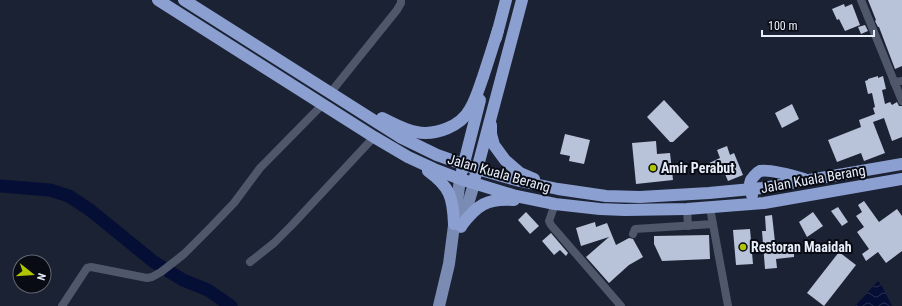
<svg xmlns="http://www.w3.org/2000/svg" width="902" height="306" font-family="'Roboto Condensed',sans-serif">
<defs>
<pattern id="water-waves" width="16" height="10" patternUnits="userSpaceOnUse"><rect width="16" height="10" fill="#050e34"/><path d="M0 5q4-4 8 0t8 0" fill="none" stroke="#293152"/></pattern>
</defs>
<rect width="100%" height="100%" fill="#1b2233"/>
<path fill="url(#water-waves)" d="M878 281 881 284 892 306H855Z"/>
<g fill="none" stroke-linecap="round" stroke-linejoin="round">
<path stroke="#050e34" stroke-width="13" d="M0 186 50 190 69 196 90 210 154 262 183 280 208 290 231 306"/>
</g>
<g fill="#b8c2d9">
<path d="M868 0H902V66L895 69 879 27H878L875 21 876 20Z"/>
<path d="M844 4 845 7 852 4 860 25 845 31 839 19 837 20 832 9Z"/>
<path d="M865 25 868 31 861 34 858 27Z"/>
<path d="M878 76V78L883 76 886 89 882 90 885 104 890 102 892 105 897 102 899 106H902V137L892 141 884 118 873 122 885 153 864 161 861 153 837 162 828 140 861 127 859 120 875 114 873 108 875 107 872 93 868 94 865 81 868 80V79Z"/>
<path d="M664 100 689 127 673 142H670L647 117Z"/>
<path d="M792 104 799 119 782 128 775 113Z"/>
<path d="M565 134 590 140 584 164 569 161 570 156 560 154Z"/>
<path d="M656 141 657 154 670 153 673 180 636 184 632 143Z"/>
<path d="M727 146 730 155 734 153 743 175 728 181 722 167 709 173 705 165 720 158 717 150Z"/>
<path d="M864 201 879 222 897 209 902 216V251L886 263 878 252 866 261 862 254 869 249 857 232 864 227 856 216 862 212 858 205Z"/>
<path d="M838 207 848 222 842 226 831 211Z"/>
<path d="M526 212 539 226 530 234 518 220Z"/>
<path d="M813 212 823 226 807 237 799 222Z"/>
<path d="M772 215 776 251 794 249V257L776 259 777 268 765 269 762 231H766L765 216Z"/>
<path d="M595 222 596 227 607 223 616 245 629 238 633 239 643 257 629 265 609 283 586 257 609 237 581 246 576 228Z"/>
<path d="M750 229 753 264 736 265 733 230Z"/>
<path d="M551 233 568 253 566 256 560 250 554 255 542 241Z"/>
<path d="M709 235 710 259 662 261 654 244V236Z"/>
<path d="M839 252 856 265 824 306 807 293Z"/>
</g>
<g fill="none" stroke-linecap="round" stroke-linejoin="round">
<g stroke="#4f576b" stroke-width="8">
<path d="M861 0 902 101"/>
<path d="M894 82 902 81"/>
<path d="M331 92 397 10 401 3V0"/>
<path d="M555 204 549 221 551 225 621 306"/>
<path d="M710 208 728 306"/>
<path d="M687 209 688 226"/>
<path d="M633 234 635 229 713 224"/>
<path d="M250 262 274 243 292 225 374 137"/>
<path d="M62 306 87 268 91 267 147 278 152 277 161 272 184 254 209 229 234 203 260 168 323 104"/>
</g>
<g stroke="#7a8bb4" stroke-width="12">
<path d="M461 227 474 184"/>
<path d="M439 306 449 264 460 179"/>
</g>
<g stroke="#8b9fd1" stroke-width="12">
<path d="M158 0 374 137 408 157 434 169 460 179 516 196 555 204 600 209 625 210 687 209 764 203 902 179"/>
<path d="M184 0 400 137 437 155 477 169 520 181 558 189 606 196 640 197 709 193 762 188 902 164"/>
<path d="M496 38 506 0"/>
<path d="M382 118C393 123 405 130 416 132 436 136 461 126 470 109 476 99 479 88 483 77 488 62 493 46 498 30"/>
<path d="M491 125V134L494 145 505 160 520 173 534 179"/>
<path d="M428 171C450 187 453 197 454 224"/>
<path d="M462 171 480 100"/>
<path d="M475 177 522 0"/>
<path d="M752 195C750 190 749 185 751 180 754 176 756 173 760 171 770 169 794 176 804 179"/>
<path d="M461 226C477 205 487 198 514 200"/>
</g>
</g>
<g fill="#b0c502" stroke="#080b13" stroke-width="1.5">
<circle cx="653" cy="168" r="4"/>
<circle cx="743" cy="247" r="4"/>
</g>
<g text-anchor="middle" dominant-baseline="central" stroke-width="4" stroke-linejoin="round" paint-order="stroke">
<g font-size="14" font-weight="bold" fill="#e8eefa" stroke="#080b13" text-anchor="start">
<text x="661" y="168">Amir Perabut</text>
<text x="751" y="247">Restoran Maaidah</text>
</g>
<g font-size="14" fill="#e8eefa" stroke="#080b13">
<text transform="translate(499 173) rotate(16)">Jalan Kuala Berang</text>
<text transform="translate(813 179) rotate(-10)">Jalan Kuala Berang</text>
</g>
</g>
<g transform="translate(32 274) rotate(107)"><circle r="19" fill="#080b13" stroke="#62666f"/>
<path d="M0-3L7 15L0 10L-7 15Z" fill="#b0c502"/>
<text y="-6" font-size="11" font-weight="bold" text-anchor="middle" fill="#e8eefa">N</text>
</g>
<path d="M762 30v6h112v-6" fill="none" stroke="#e8eefa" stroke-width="2"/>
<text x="768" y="30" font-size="12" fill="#e8eefa" stroke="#080b13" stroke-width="3" paint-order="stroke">100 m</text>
</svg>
